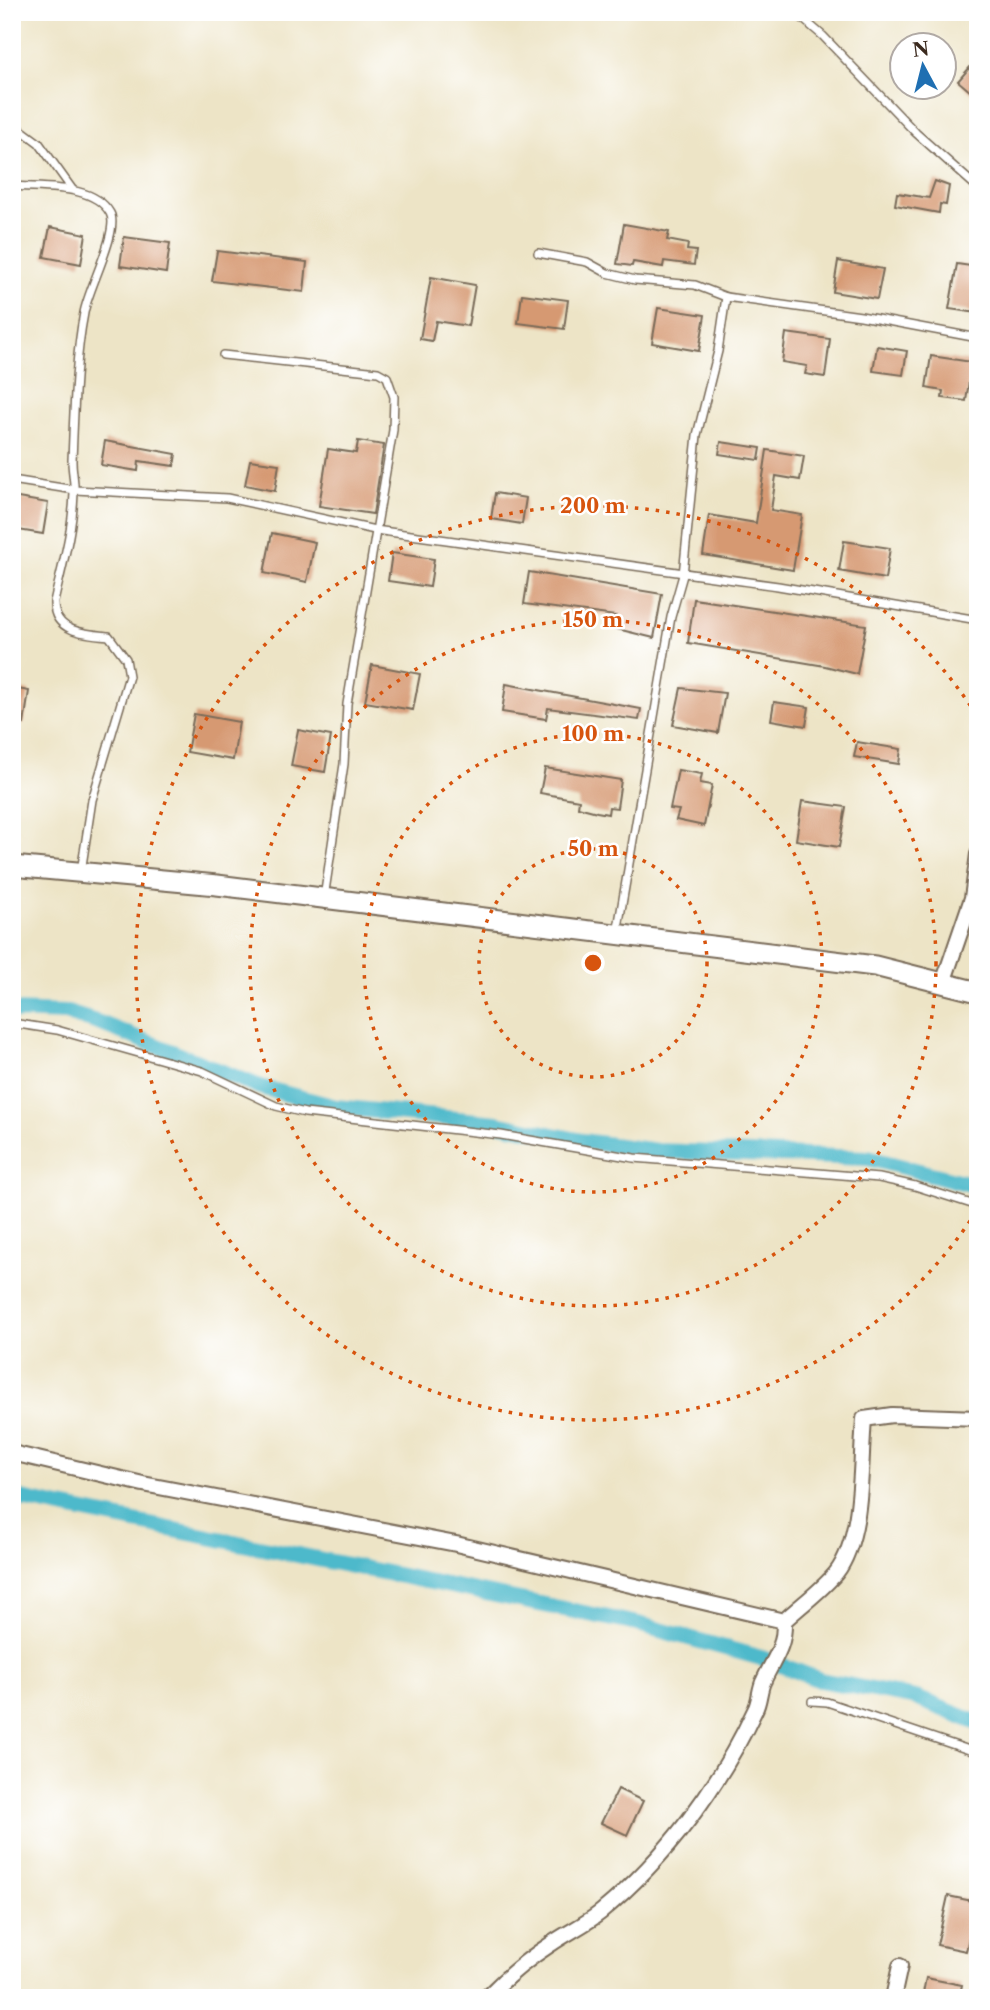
<svg xmlns="http://www.w3.org/2000/svg" width="990" height="2010" font-family="'Libre Caslon Text',serif">
<rect width="100%" height="100%" fill="#fff"/>
<filter id="ink" filterUnits="userSpaceOnUse"><feTurbulence type="fractalNoise" baseFrequency=".0143" numOctaves="2"/><feDisplacementMap in="SourceGraphic" scale="14" xChannelSelector="R" yChannelSelector="G"/><feConvolveMatrix kernelMatrix="1 2 1 2 8 2 1 2 1" color-interpolation-filters="sRGB"/></filter>
<filter id="wash" filterUnits="userSpaceOnUse"><feTurbulence type="fractalNoise" baseFrequency=".00686" numOctaves="4" result="noise"/><feDisplacementMap in="SourceGraphic" scale="28" xChannelSelector="R" yChannelSelector="G"/><feGaussianBlur stdDeviation="1.57" result="paint"/><feColorMatrix in="noise" values="0 0 0 0 0 0 0 0 0 0 0 0 0 0 0 0 0 1.4 0 .05"/><feComposite in="paint" operator="in"/></filter>
<g filter="url(#wash)">
<rect width="100%" height="100%" fill="#ede4c6"/>
<g fill="none" stroke-linecap="round" stroke-linejoin="round">
<g stroke="#4eb9cb" stroke-width="16">
<path d="M12 1011 67 1013 102 1024 260 1087 336 1107 497 1123 582 1141 657 1151 868 1158 978 1186"/>
<path d="M12 1497 638 1624 765 1659 820 1680 916 1698 978 1723"/>
</g>
</g>
<g id="blocks">
<g fill="#d69972">
<path d="M978 58V98L958 81Z"/>
<path d="M935 181 949 186 946 205 940 204 939 213 895 205 897 193 929 198Z"/>
<path d="M624 224 669 232 667 240 688 244 687 250 696 251 694 265 664 261 663 267 633 262 632 266 617 264Z"/>
<path d="M50 227 86 234 81 264 44 257Z"/>
<path d="M124 237 170 243 166 273 120 266Z"/>
<path d="M217 251 307 262 304 292 212 281Z"/>
<path d="M838 261 883 269 877 299 833 292Z"/>
<path d="M957 264 978 267V313L949 309Z"/>
<path d="M431 277 475 285 468 326 436 321 432 341 420 339Z"/>
<path d="M522 294 568 300 564 329 518 323Z"/>
<path d="M658 308 705 315 699 351 652 343Z"/>
<path d="M786 333 830 339 825 377 805 374 807 366 782 362Z"/>
<path d="M877 346 907 351 903 375 873 371Z"/>
<path d="M931 356 972 362 966 401 942 398 943 391 926 388Z"/>
<path d="M105 441 176 454 174 466 139 461 138 471 101 465Z"/>
<path d="M358 441 384 445 373 514 319 506 328 449 356 453Z"/>
<path d="M721 442 761 448 759 460 719 454Z"/>
<path d="M767 450 804 456 800 480 776 476 771 510 802 515 793 570 703 555 709 515 756 523Z"/>
<path d="M250 460 279 464 275 491 245 485Z"/>
<path d="M495 493 526 498 522 524 491 519Z"/>
<path d="M12 497 48 503 43 534 12 529Z"/>
<path d="M272 533 315 542 307 582 264 573Z"/>
<path d="M844 541 890 548 885 579 839 571Z"/>
<path d="M392 553 434 559 430 587 388 581Z"/>
<path d="M529 572 662 594 654 638 613 628 616 616 524 604Z"/>
<path d="M694 599 866 625 857 674 825 666 688 643Z"/>
<path d="M372 665 420 674 413 710 365 702Z"/>
<path d="M506 684 641 709 639 720 548 708 546 719 502 712Z"/>
<path d="M12 688 29 691 24 724 12 722Z"/>
<path d="M681 688 725 693 718 733 673 725Z"/>
<path d="M774 702 809 707 806 726 771 720Z"/>
<path d="M194 714 239 722 233 760 187 752Z"/>
<path d="M298 730 331 736 325 772 291 766Z"/>
<path d="M857 742 901 749 899 764 854 757Z"/>
<path d="M545 768 621 780 617 808 609 807 608 814 597 812 578 807 579 800 540 793Z"/>
<path d="M678 770 702 774 700 783 712 785 704 826 676 820 679 810 670 809Z"/>
<path d="M802 801 846 807 839 847 796 840Z"/>
<path d="M618 1789 643 1801 627 1835 601 1823Z"/>
<path d="M948 1896 977 1902 966 1951 937 1945Z"/>
<path d="M926 1978 962 1985 959 1998H922Z"/>
</g>
</g>
</g>
<g filter="url(#ink)">
<use href="#blocks" fill-opacity="0" stroke="#796b59" stroke-width="2"/>
<g fill="none" stroke-linecap="round" stroke-linejoin="round">
<defs>
<g id="service">
<path d="M795 12 823 36 916 133 978 188"/>
<path d="M12 123 39 143 72 189"/>
<path d="M12 186C42 189 93 183 110 213 120 230 88 289 84 313 75 359 74 414 72 461 72 472 75 482 74 493 73 529 62 567 54 602 53 632 85 634 109 636L126 659 129 676 92 800 81 872"/>
<path d="M538 253 587 262 607 273 635 280 695 285 726 297 861 316 978 338"/>
<path d="M223 355 378 372 387 377 394 397 393 430 347 704 344 764 324 898"/>
<path d="M12 480 75 490 227 498 375 530 778 586 978 620"/>
<path d="M617 934 671 617 683 575 697 435 718 351 726 297"/>
<path d="M12 1023 57 1030 202 1071 276 1106 305 1113 501 1135 634 1158 879 1178 915 1186 978 1206"/>
<path d="M812 1701 827 1702 978 1753"/>
</g>
<g id="minor">
<path d="M943 983 972 898 978 854"/>
<path d="M12 1453 143 1484 456 1544 784 1621"/>
<path d="M486 1998C505 1978 528 1959 551 1944 567 1933 586 1924 601 1912 666 1858 719 1787 755 1710 760 1701 759 1689 764 1680 774 1658 785 1647 784 1621 801 1605 821 1591 836 1573 864 1537 860 1464 864 1419L892 1415 978 1418"/>
<path d="M893 1998 900 1966"/>
</g>
<path id="secondary" d="M12 866 217 885 875 966 978 992"/>
</defs>
<use href="#service" stroke="#796b59" stroke-width="10"/>
<use href="#minor" stroke="#796b59" stroke-width="18"/>
<use href="#secondary" stroke="#796b59" stroke-width="23"/>
<use href="#service" stroke="#fff" stroke-width="7"/>
<use href="#minor" stroke="#fff" stroke-width="14"/>
<use href="#secondary" stroke="#fff" stroke-width="19"/>
</g>
</g>
<g fill="none" stroke="#d7540e" stroke-width="3.5" stroke-dasharray="3.5 7">
<circle cx="593" cy="963" r="114"/>
<circle cx="593" cy="963" r="229"/>
<circle cx="593" cy="963" r="343"/>
<path d="M976 1212A457 457 0 1 1 976 714"/>
</g>
<circle cx="593" cy="963" r="10" fill="#d7540e" stroke="#fff" stroke-width="3.5"/>
<g font-size="21" text-anchor="middle" font-weight="bold" fill="#d7540e" stroke="#fff" stroke-width="5" stroke-linejoin="round" paint-order="stroke">
<text x="593" y="513">200 m</text>
<text x="593" y="627">150 m</text>
<text x="593" y="741">100 m</text>
<text x="593" y="856">50 m</text>
</g>
<rect width="990" height="2010" fill="none" stroke="#fff" stroke-width="42"/>
<g transform="translate(923 66) rotate(353)"><circle r="33" fill="#ffffff" stroke="#b1aaa5" stroke-width="2"/>
<path d="M0-5L12 26L0 18L-12 26Z" fill="#1f6fb2"/>
<text y="-10" font-size="19" font-weight="bold" text-anchor="middle" fill="#3b2a1e">N</text>
</g>
</svg>
